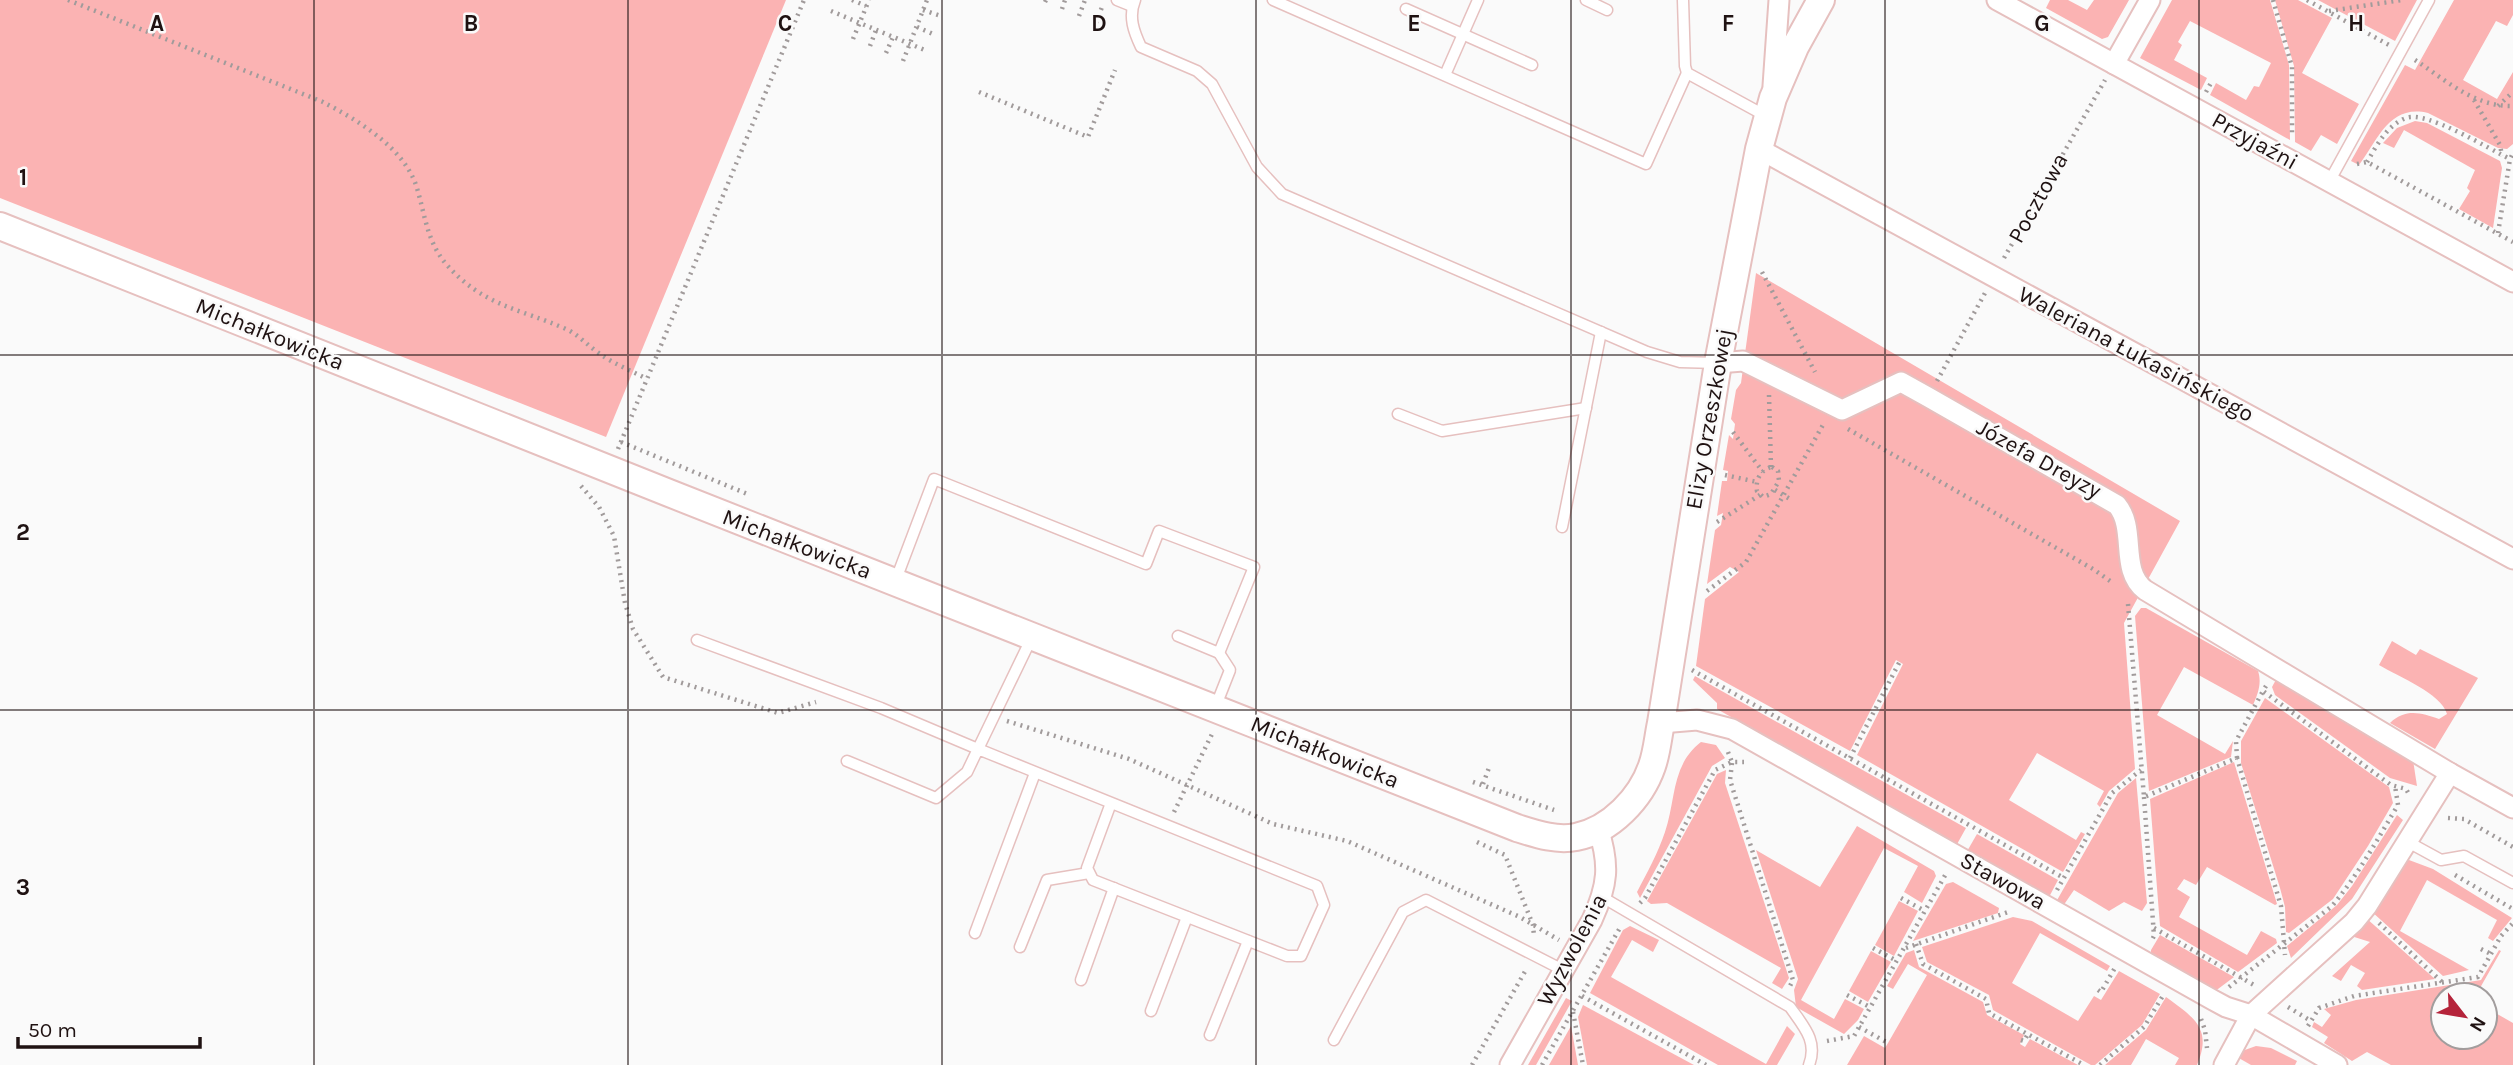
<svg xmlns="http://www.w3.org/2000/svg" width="2513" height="1065" font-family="Karla,sans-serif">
<rect width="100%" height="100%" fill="#fafafa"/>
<g fill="#fbb3b3">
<path d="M0 0H786L606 437 0 198Z"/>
<path d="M2050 0H2068L2087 10 2094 0H2129L2108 37 2102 39 2046 8Z"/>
<path d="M2172 0H2270L2289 65 2290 140 2210 95 2216 83 2246 100 2254 86 2259 87 2271 63 2190 21 2178 42 2182 45 2174 60 2207 78 2201 90 2140 58Z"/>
<path d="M2275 0H2298L2332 18 2302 73 2359 104 2337 144 2321 135 2311 151 2295 142 2294 66Z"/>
<path d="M2318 0H2417L2395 41Z"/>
<path d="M2454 0H2513V15L2507 26 2496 21 2463 80 2497 99 2513 72V144L2507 149 2498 148 2428 113C2389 104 2378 140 2359 165L2351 161 2405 65 2415 70Z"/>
<path d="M2415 121 2427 123 2500 161 2502 168 2493 228 2459 209 2470 191 2467 188 2475 170 2404 130 2394 148 2383 143 2397 128Z"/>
<path d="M1756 273 2180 521 2124 623 2135 769 2109 791 2100 807 2097 804 2104 791 2037 753 2009 800 2076 840 2081 832 2085 834 2063 872 1857 755 1903 664 1896 660 1850 751 1696 666 1705 599 1739 572 1730 567 1707 584 1715 530 1721 525 1723 513 1717 516 1722 481H1727L1728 471 1723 470 1729 435 1733 439 1735 424 1731 419 1736 390 1741 383Z"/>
<path d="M2141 608H2146L2258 671C2262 683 2258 694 2253 705L2184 667 2157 715 2225 754 2233 741 2231 757 2149 791 2135 616Z"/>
<path d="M2392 641 2416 655 2420 649 2478 678 2435 749 2390 723C2406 708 2421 713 2439 719L2447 714C2441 693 2399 677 2379 665Z"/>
<path d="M1695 676 1966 828 1956 846 1717 709V703L1693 680Z"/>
<path d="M2278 676 2413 760 2417 786 2390 778 2275 695 2272 687Z"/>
<path d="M2265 698 2389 787 2393 803 2368 846 2333 899 2289 933 2286 932 2285 907 2280 888 2241 763V741Z"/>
<path d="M1701 742 1716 745 1725 758 1712 766 1640 898 1637 892C1647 873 1658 853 1665 832 1676 800 1671 765 1701 742Z"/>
<path d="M2234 762 2277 904 2275 905 2207 867 2196 885 2184 879 2177 889 2190 897 2179 917 2247 955 2261 931 2276 939 2277 943 2238 972 2160 926 2150 799Z"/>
<path d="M1726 770 1725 783 1789 978 1782 989 1772 983 1781 968 1667 903 1651 904 1647 901 1717 774Z"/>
<path d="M2136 778 2147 903 2142 911 2124 902 2109 911 2074 890 2063 906 2056 902 2118 793Z"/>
<path d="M2397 815 2403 820 2352 899 2291 958 2287 946 2337 905 2352 886Z"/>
<path d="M1857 826 1934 871 1936 876 1922 903 1904 892 1918 866 1884 848 1801 1000 1834 1019 1845 999 1864 1009 1858 1020 1844 1034 1796 1007 1794 990 1798 979 1756 850 1820 887Z"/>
<path d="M1977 834 2058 880 2048 899 1966 853Z"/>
<path d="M2409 860 2433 869 2512 918 2493 941 2488 938 2497 920 2427 880 2400 931 2469 970 2443 976 2371 911 2404 862Z"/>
<path d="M1953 882 1999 908 1998 913 1913 941 1946 884Z"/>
<path d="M1899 901 1918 911 1894 956 1875 945Z"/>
<path d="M2013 917 2032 921 2110 966 2107 971 2040 933 2012 983 2078 1021 2094 996 2101 1000 2119 971 2160 994 2142 1025 2095 1065H2091L1993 1010 1989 995 1927 962 1922 947Z"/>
<path d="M2366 918 2435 979 2362 990 2357 986 2365 973 2351 965 2341 981 2332 976 2370 942 2348 935Z"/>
<path d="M1630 926 1659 940 1653 952 1632 940 1611 977 1766 1064 1787 1026 1795 1034 1777 1065H1718L1590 993 1623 930Z"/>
<path d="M2160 935 2234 977 2214 992 2151 957V950Z"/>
<path d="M1914 950 1919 967 1983 1002 1987 1015 2024 1035 2020 1044 2025 1047 2030 1039 2078 1065H1847L1864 1036 1885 1048 1888 1043 1927 975 1908 964 1893 989 1887 986 1906 953Z"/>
<path d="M2499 950 2501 951 2476 995H2443V1037H2485V1007L2513 1023V1065H2391L2367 1052 2352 1061 2324 1043 2328 1037 2312 1027 2314 1022 2322 1027 2331 1015 2324 1009 2356 1000 2481 980Z"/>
<path d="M1871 951 1891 962 1868 1002 1849 991Z"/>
<path d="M2166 997C2193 1017 2213 1028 2197 1065H2175L2179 1058 2146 1039 2131 1065H2105L2146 1030Z"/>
<path d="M1566 998 1572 1001 1536 1065H1528Z"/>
<path d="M1583 1005 1694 1065H1587L1578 1017Z"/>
<path d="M1571 1026 1578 1065H1549Z"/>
<path d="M2256 1046 2271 1048 2297 1061 2295 1065H2251L2237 1057 2242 1051Z"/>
</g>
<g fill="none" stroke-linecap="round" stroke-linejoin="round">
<defs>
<g id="lane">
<path d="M1117 0 1132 6"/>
<path d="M1135 0C1128 17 1134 32 1141 47L1197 71 1212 84 1257 167 1282 194 1647 352 1680 362 1718 363"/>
<path d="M1273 0 1646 164 1687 73"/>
<path d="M1586 0 1607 10"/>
<path d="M1683 0 1685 66 1687 73 1766 116"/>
<path d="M1406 9 1532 65"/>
<path d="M1445 75 1478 0"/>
<path d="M2329 182 2429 0"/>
<path d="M1398 414 1442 431 1586 408"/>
<path d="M1562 527 1601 332"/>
<path d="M895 582 934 479 1146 564 1159 531 1254 567 1219 653 1178 636"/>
<path d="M697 640 881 708 978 749 1032 637"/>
<path d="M1215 708 1230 670 1219 653"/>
<path d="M847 761 936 798 967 772 978 749 1317 886 1324 905 1301 956H1287L1093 880 1087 868 1111 803"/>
<path d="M2408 842 2441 860 2464 856 2513 883"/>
<path d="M1602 897 1790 1007C1804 1027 1818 1041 1809 1065"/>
<path d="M975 933 1035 773"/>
<path d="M1020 947 1047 880 1089 873"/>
<path d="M1081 980 1114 888"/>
<path d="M1151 1011 1187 917"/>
<path d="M1210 1035 1248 941"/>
<path d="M1334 1040 1403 912 1426 900 1563 970"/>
</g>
<g id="street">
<path d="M1997 0 2513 282"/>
<path d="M2114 64 2150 0"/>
<path d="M1773 86 1779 0"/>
<path d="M1759 149 2513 559"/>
<path d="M1718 363 1743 361 1842 410 1901 382 1928 397 2117 505C2137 529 2119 570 2145 590L2450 773 2513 808"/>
<path d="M1661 723 1697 720 1732 729 2213 1000 2226 1007 2251 1015 2337 1065"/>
<path d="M1510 1065 1592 920C1608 885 1610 865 1598 828"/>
<path d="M2224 1065 2251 1015 2354 922 2367 906 2450 773"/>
</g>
<path id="secondary" d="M0 226 669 493 1517 828C1536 834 1556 841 1576 837 1611 830 1641 798 1652 766 1657 752 1658 737 1661 723L1718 363 1759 149 1773 98 1795 47 1821 0"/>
</defs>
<use href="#lane" stroke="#e6c0bf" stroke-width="13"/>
<use href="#street" stroke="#e6c0bf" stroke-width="23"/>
<use href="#secondary" stroke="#e6c0bf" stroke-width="30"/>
<g stroke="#a19b9b" stroke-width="4.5" stroke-dasharray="2 5" stroke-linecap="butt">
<path d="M68 0 323 102C357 120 402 146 416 185 425 213 426 240 446 264 483 306 518 308 566 329 579 335 588 346 600 354 614 364 632 371 647 379"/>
<path d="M852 0 866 6"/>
<path d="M2273 0 2292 67V137"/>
<path d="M2307 0 2389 45"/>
<path d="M1045 2 1046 0"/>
<path d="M1062 9 1065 0"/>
<path d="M923 10 941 16"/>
<path d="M831 11 927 51"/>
<path d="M2329 11 2402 0"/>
<path d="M1079 16 1085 0"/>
<path d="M1096 23 1102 7"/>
<path d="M917 27 933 34"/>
<path d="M853 39 869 0"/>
<path d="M870 46 876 30"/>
<path d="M886 53 893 37"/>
<path d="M2415 60C2446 80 2474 107 2513 106"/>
<path d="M903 61 927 0"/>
<path d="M979 92 1088 137 1115 70"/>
<path d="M2206 92 2212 81"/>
<path d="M2474 100 2500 145 2502 156"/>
<path d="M2498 106 2513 92"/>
<path d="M2367 162C2377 145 2387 125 2406 118 2426 110 2489 149 2510 159"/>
<path d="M2357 164 2367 162 2513 242"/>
<path d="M2498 233 2510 159 2513 153"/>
<path d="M2004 258 2105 80"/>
<path d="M1762 272 1815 372"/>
<path d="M1937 381 1985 293"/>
<path d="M1769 395 1771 467"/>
<path d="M1848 429 2093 569 2113 583"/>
<path d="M1733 432 1763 472"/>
<path d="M621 442 750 495"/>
<path d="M618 449 804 0"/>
<path d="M1772 467 1778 471 1779 481 1771 494 1763 497 1757 491C1755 480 1761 469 1772 467Z"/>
<path d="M1725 475 1757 482"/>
<path d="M581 486 599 507 614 536 625 603 633 629 663 677 778 713 816 702"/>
<path d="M1775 490 1790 499"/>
<path d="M1717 522 1760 495"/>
<path d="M1707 591 1746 562 1824 423"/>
<path d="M2128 604 2144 797 2237 758 2281 906 2285 955"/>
<path d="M1692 670 2064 878"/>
<path d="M2266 686 2263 691 2391 785 2406 789 2410 796"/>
<path d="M1007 721 1129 759 1273 824 1347 841 1520 917 1559 940"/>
<path d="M1728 752 1732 762H1744"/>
<path d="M1850 758 1900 661"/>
<path d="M2237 758 2236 741 2263 691"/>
<path d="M1732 763 1730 780 1793 980 1789 988"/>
<path d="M1473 782 1554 810"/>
<path d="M1483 784 1490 765"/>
<path d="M2144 797 2154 936 2151 942"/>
<path d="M1174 812 1213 732"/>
<path d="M2448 818 2464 819 2513 847"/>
<path d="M1477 842 1505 855 1533 925 1534 936"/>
<path d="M2455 875 2513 909"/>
<path d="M2057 890 2112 793 2141 770"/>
<path d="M1901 898 1925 911"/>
<path d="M1640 903 1645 898 1715 770 1732 762"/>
<path d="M2379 923 2442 982"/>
<path d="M2154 928 2254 985"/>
<path d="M1916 944 1923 964 1986 999 1989 1013 2084 1065"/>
<path d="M1873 948 1897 961"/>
<path d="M1906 948 2011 911"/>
<path d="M2481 949 2491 954"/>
<path d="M2229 987 2332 906C2358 875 2377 840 2398 805L2395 786"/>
<path d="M2098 990 2101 992 2116 966"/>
<path d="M1847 995 1870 1007"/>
<path d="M1582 996 1706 1065"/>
<path d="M2288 1007 2311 1021"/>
<path d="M1573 1012 1583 1065"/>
<path d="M2201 1019 2205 1030 2207 1048"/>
<path d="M2308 1026 2319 1008 2354 996 2478 977 2501 936 2513 923"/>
<path d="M1859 1027 1888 1043"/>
<path d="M2021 1040 2024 1041 2028 1034"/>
<path d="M1827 1041 1854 1036 1947 872"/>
<path d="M1472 1065 1527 968"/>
<path d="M1542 1065 1621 926"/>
<path d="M2100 1065 2144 1027 2164 994"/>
</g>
<use href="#lane" stroke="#fff" stroke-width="10"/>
<use href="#street" stroke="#fff" stroke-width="19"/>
<use href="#secondary" stroke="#fff" stroke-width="26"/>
</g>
<path fill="none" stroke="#1f1212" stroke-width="2" stroke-opacity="0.55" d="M314 0V1065M628 0V1065M942 0V1065M1256 0V1065M1571 0V1065M1885 0V1065M2199 0V1065M0 355H2513M0 710H2513"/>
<g text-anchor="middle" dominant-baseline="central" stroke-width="5" stroke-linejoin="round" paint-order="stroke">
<g font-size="23" fill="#1f1212" stroke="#fafafa">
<text transform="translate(2255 141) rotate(29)">Przyjaźni</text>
<text transform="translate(2038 198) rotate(-61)">Pocztowa</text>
<text transform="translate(270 334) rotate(22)">Michałkowicka</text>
<text transform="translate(2136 354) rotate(28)">Waleriana Łukasińskiego</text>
<text transform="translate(1709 419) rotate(-80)">Elizy Orzeszkowej</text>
<text transform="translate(2039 459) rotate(29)">Józefa Dreyzy</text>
<text transform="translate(797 544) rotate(21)">Michałkowicka</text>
<text transform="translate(1325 752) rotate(22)">Michałkowicka</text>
<text transform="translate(2003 881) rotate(29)">Stawowa</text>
<text transform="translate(1572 950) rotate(-62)">Wyzwolenia</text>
</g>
</g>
<g font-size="23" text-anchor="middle" font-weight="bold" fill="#1f1212" stroke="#fafafa" stroke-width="5" stroke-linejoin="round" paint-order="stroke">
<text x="157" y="31">A</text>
<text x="471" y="31">B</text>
<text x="785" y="31">C</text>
<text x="1099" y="31">D</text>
<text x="1414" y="31">E</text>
<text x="1728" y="31">F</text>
<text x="2042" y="31">G</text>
<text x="2356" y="31">H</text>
<text x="23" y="185">1</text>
<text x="23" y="540">2</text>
<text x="23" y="895">3</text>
</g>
<g transform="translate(2464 1016) rotate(121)"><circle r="33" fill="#fafafa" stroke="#a29d9d" stroke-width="2"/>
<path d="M0-5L12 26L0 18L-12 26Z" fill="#b5233a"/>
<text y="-10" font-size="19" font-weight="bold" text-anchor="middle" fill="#1f1212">N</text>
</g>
<path d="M18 1037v10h182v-10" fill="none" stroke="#1f1212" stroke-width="3.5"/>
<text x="28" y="1037" font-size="21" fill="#1f1212" stroke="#fafafa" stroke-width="5" paint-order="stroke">50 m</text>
</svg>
